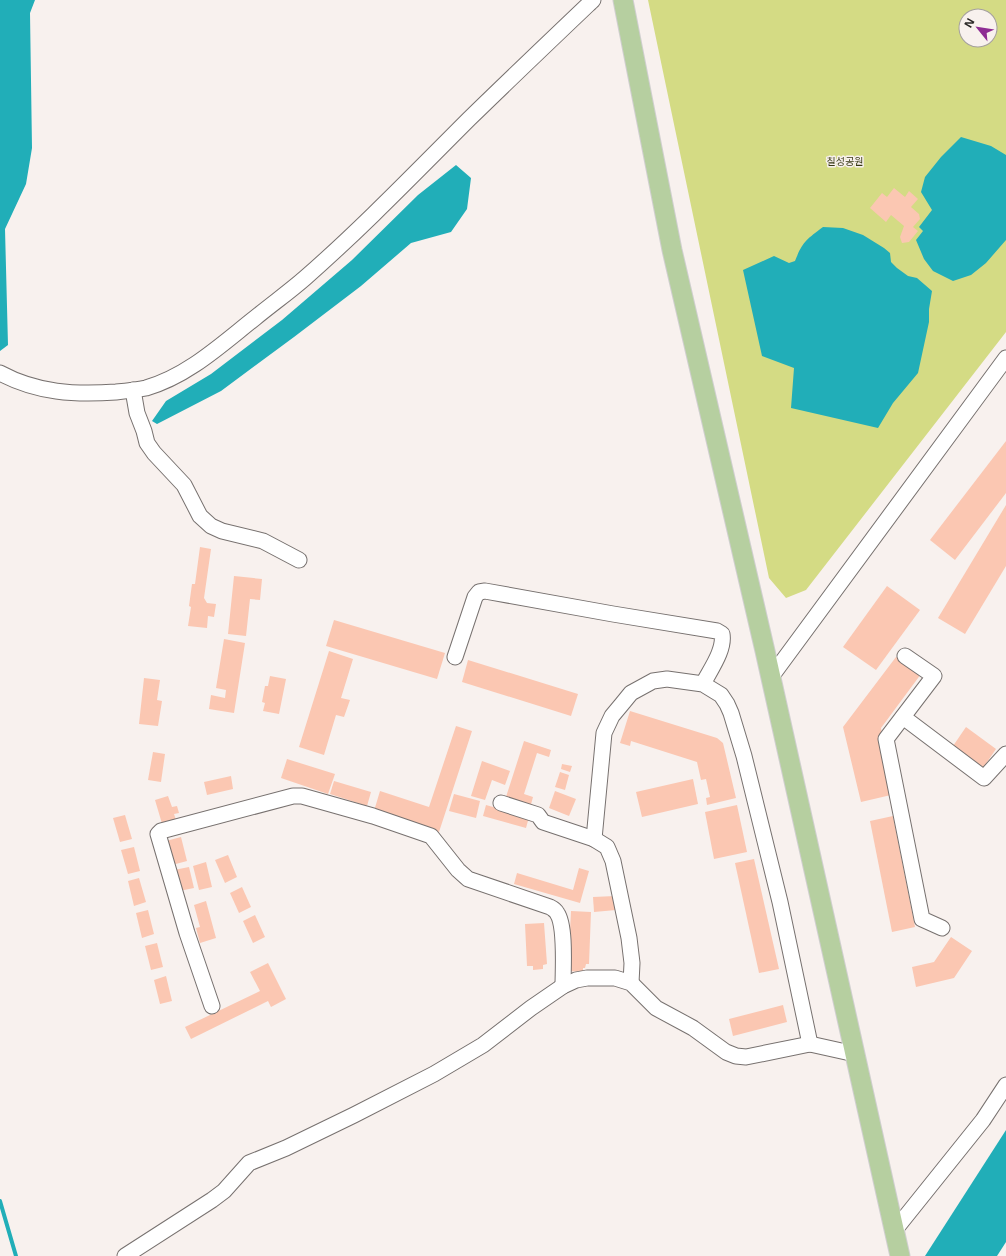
<svg xmlns="http://www.w3.org/2000/svg" width="1006" height="1256" font-family="'Open Sans','Noto Sans KR',sans-serif">
<rect width="100%" height="100%" fill="#f8f1ee"/>
<path fill="#d4db84" fill-rule="evenodd" d="M648,0h358v332l-200,258 -20,8 -17,-20zM966,16h24v24h-24z"/>
<g fill="#21aeb8">
<polygon points="0,0 35,0 30,13 32,148 26,184 5,229 8,345 0,351"/>
<polygon points="961,137 991,146 1006,155 1006,240 986,263 971,275 953,281 933,271 924,259 916,240 923,231 919,227 932,210 921,192 925,177 941,157"/>
<polygon points="456,165 471,178 467,209 451,232 411,243 361,286 294,337 221,391 157,424 152,421 166,401 211,374 282,320 352,260 418,195"/>
<path d="M823,227l20,1 20,7 21,13 6,5 1,9 6,6 11,8 9,2 15,13 -3,18v13l-11,51 -25,30 -15,25 -87,-20 3,-40 -32,-12 -19,-86 31,-14 15,7 6,-2c8,-20 11,-21 28,-34z"/>
<polygon points="1006,1130 1006,1242 997,1256 925,1256"/>
</g>
<g fill="none" stroke-linecap="round" stroke-linejoin="round">
<polyline stroke="#21aeb8" stroke-width="4" points="0,1201 16,1256"/>
</g>
<g fill="#fbc7b2">
<polygon points="894,188 905,197 909,191 918,199 911,207 919,214 920,219 913,227 918,231 909,242 902,243 900,237 904,226 891,215 886,222 870,208 882,193 887,197"/>
<polygon points="1006,441 1006,493 955,560 930,540"/>
<polygon points="1006,505 1006,566 965,634 938,618"/>
<polygon points="200,547 211,549 204,598 207,603 216,604 214,617 208,616 207,628 188,626 191,607 189,606 192,584 195,584"/>
<polygon points="234,576 262,579 260,600 250,599 246,636 228,634"/>
<polygon points="887,586 920,610 876,670 843,647"/>
<polygon points="334,620 445,653 437,679 326,646"/>
<polygon points="224,639 245,643 234,713 209,709 211,695 225,698 226,690 216,688"/>
<polygon points="329,651 353,659 341,698 350,700 344,717 336,715 324,755 299,747"/>
<polygon points="896,657 921,674 881,728 891,795 861,802 843,727"/>
<polygon points="468,660 578,694 571,716 462,682"/>
<polygon points="270,676 286,679 279,714 263,711 265,703 262,702 265,686 268,686"/>
<polygon points="144,678 160,680 157,700 162,701 158,726 139,724"/>
<polygon points="630,711 717,738 723,743 736,798 707,805 706,798 710,797 706,779 701,780 697,762 631,741 630,746 620,743"/>
<polygon points="456,726 472,731 439,832 374,811 380,791 429,807"/>
<polygon points="966,727 996,749 983,768 953,746"/>
<polygon points="524,741 551,750 549,757 537,753 524,794 533,797 530,808 505,800"/>
<polygon points="153,752 165,754 161,782 148,780"/>
<polygon points="287,759 335,774 328,794 281,778"/>
<polygon points="482,761 510,771 505,785 492,780 485,800 471,796"/>
<polygon points="562,764 572,766 570,772 561,769"/>
<polygon points="560,772 569,775 565,790 555,787"/>
<polygon points="231,776 233,789 207,795 204,782"/>
<polygon points="693,779 698,804 642,817 636,792"/>
<polygon points="334,781 371,792 367,806 330,794"/>
<polygon points="555,791 576,799 569,816 549,808"/>
<polygon points="454,794 480,801 476,818 449,811"/>
<polygon points="168,796 172,807 177,806 179,813 174,814 177,823 163,827 155,800"/>
<polygon points="486,805 529,817 526,828 483,816"/>
<polygon points="737,805 747,852 714,859 705,812"/>
<polygon points="125,815 132,839 120,842 113,818"/>
<polygon points="893,816 915,927 892,932 870,821"/>
<polygon points="181,837 187,861 172,865 166,841"/>
<polygon points="134,847 140,871 128,874 121,850"/>
<polygon points="228,855 237,877 225,883 215,860"/>
<polygon points="754,859 779,969 759,973 735,863"/>
<polygon points="206,862 212,887 199,890 193,866"/>
<polygon points="189,867 194,888 179,891 174,870"/>
<polygon points="579,868 589,871 580,903 514,884 517,873 573,890"/>
<polygon points="139,878 146,902 134,906 128,881"/>
<polygon points="242,887 251,907 239,913 230,893"/>
<polygon points="615,896 616,910 594,912 593,897"/>
<polygon points="206,901 216,938 200,943 196,928 200,927 194,905"/>
<polygon points="148,910 154,934 142,938 136,913"/>
<polygon points="571,911 591,912 589,964 586,964 585,968 583,968 583,972 568,971"/>
<polygon points="255,915 265,937 253,943 243,921"/>
<polygon points="544,923 547,964 543,965 543,969 533,970 533,966 527,966 525,924"/>
<polygon points="951,937 972,951 954,978 916,987 912,967 934,962"/>
<polygon points="157,943 163,967 151,970 145,946"/>
<polygon points="268,963 286,999 271,1007 268,1001 191,1039 185,1027 260,991 250,972"/>
<polygon points="166,976 172,1001 160,1004 154,980"/>
<polygon points="783,1005 787,1022 733,1036 729,1019"/>
</g>
<g fill="none" stroke-linecap="round" stroke-linejoin="round">
<g stroke="#77716f" stroke-width="17">
<g id="minor">
<path d="M0,373c37,20 75,22 116,19 10,-1 20,-2 30,-4 42,-12 76,-44 109,-70 17,-14 34,-26 50,-40 57,-50 110,-105 164,-159 41,-40 82,-79 124,-119"/>
<polyline points="133,390 137,413 144,431 147,443 154,453 184,485 200,516 211,526 222,531 263,541 299,560"/>
<polyline points="905,656 934,676 886,739 922,919 942,928"/>
<path d="M455,657l20,-60 4,-5 6,-1 128,23 104,17 5,3c3,16 -12,36 -19,50"/>
<polyline points="771,677 1006,358"/>
<polyline points="903,717 984,778 1006,754"/>
<polyline points="501,803 538,815 543,822 594,839 607,847 613,861 629,938 632,963 631,983"/>
<polyline points="594,839 604,733 612,716 622,704 631,693 653,681 667,679 703,684 721,695 727,704 731,713 744,756 780,902 810,1044"/>
<path d="M212,1006l-25,-73 -29,-99 3,-3 132,-35h9l71,20 58,20 27,34 10,9 82,28c2,1 6,4 7,6 9,13 6,56 6,73"/>
<polyline points="894,1231 983,1120 1006,1085"/>
<polyline points="125,1256 212,1200 224,1191 249,1163 286,1148 354,1115 434,1074 483,1045 531,1008 563,986 576,980 587,978 615,978 631,983 656,1008 693,1028 726,1052 736,1056 746,1057 810,1044 855,1054"/>
</g>
</g>
<g stroke="#d0cfcf" stroke-width="21">
<polyline id="major" points="623,0 672,250 765,651 900,1256"/>
</g>
<use href="#minor" stroke="#fff" stroke-width="15"/>
<use href="#major" stroke="#b6cfa0" stroke-width="19"/>
</g>
<g text-anchor="middle" stroke-width="3" stroke-linejoin="round" paint-order="stroke">
<g font-size="10" fill="#373914" stroke="#f8f1ee">
<text x="845" y="165">칠성공원</text>
</g>
</g>
<g transform="translate(978 28) rotate(300)"><circle r="19" fill="#f8f1ee" stroke="#a5a09e"/>
<path d="M0-3L7 15L0 10L-7 15Z" fill="#8e2c93"/>
<text y="-6" font-size="11" font-weight="bold" text-anchor="middle" fill="#292726">N</text>
</g>
</svg>
